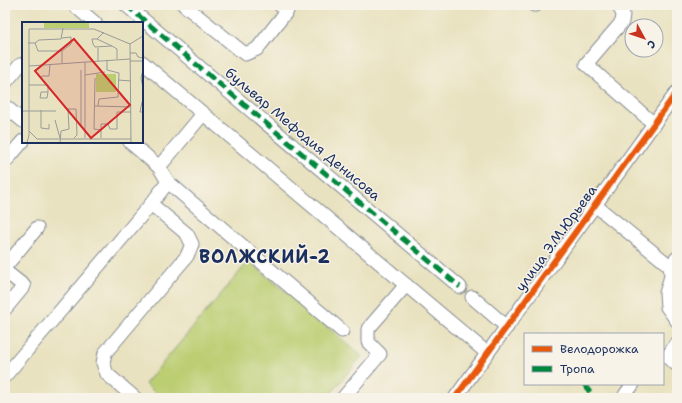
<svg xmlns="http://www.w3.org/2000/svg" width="682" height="403" font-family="'Shantell Sans',sans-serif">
<rect width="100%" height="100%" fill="#f7f3e8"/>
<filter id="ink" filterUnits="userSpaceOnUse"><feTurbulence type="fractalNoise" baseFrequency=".025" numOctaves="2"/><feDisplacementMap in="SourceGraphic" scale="8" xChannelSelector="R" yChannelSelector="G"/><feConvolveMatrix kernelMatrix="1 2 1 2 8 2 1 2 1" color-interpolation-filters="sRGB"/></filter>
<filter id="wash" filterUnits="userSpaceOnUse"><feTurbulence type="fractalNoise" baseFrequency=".012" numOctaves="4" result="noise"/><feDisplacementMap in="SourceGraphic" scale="16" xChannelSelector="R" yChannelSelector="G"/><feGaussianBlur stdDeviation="0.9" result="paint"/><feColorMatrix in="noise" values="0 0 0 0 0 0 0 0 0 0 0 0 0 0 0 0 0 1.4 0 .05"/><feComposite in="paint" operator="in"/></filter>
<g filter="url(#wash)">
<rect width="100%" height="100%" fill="#e9e2c0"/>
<polygon fill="#bbce72" stroke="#6b7e68" points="249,261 362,356 327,398 162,398 145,384"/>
</g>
<g filter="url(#ink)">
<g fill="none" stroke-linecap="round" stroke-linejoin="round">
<g stroke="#82888f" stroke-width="15">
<g id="minor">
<polyline points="74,5 95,23"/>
<polyline points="126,5 460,287"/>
<polyline points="184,5 245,54 257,49 287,11 280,5"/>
<polyline points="534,5 536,5"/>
<polyline points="618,5 623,14 622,22 586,64 654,124"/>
<polyline points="142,62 406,285"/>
<polyline points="5,83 20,65 23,64"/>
<polyline points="5,106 23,121"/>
<polyline points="130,142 159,167 168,182 342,331"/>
<polyline points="5,162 23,141"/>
<polyline points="159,167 203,114"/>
<polyline points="595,205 670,266 677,258"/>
<polyline points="670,266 671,276 666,293 667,307 677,321"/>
<polyline points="5,267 37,228"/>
<polyline points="5,271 24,286 5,309"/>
<polyline points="472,297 507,327"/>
<polyline points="677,343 667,357 677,365"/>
<polyline points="5,376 151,204 168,182"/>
<polyline points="625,395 633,384"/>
<polyline points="135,398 107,374 103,363 105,353 187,256 192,244 187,234 151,204"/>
<polyline points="343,398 380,354 368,342 368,329 406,285 487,353"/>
<polyline points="455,398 677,92"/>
</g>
</g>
<use href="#minor" stroke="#fff" stroke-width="13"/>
<g stroke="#00873e" stroke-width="5" stroke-dasharray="10 5" stroke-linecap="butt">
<polyline points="126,5 460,287"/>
<polyline points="584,384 594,398"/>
</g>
<g stroke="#f7f3e8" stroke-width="8">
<polyline id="cycleway" points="455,398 677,92"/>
</g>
<use href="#cycleway" stroke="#e8590c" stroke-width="6"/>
</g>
</g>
<g text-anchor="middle" stroke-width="3" stroke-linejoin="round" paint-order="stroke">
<g font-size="14" fill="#1b2f5e" stroke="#f7f3e8">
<text transform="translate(303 134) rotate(40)" y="5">бульвар Мефодия Денисова</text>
<text transform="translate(556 238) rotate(-54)" y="5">улица Э.М.Юрьева</text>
</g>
<g font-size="18" font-weight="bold" letter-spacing="1" fill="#1b2f5e" stroke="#f7f3e8">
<text x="265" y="263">ВОЛЖСКИЙ-2</text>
</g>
</g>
<g transform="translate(22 22)">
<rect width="121" height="121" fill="#e9e2c0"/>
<path d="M22,0h45v6h-45zM74,52h20v18h-20z" fill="#bbce72"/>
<path fill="none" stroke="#979a99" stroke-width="1" d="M82,10l-7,7h-5l1,5 2,3 17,-1 5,3v10M75,17l15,7M6,21h7l4,-3 22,-1 2,-11M13,21l3,8h24v12M108,22l1,99M108,22l13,-8M76,26v13M40,29l9,-7v-7l-9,1M108,31h6l2,4 5,1M108,39h13M63,40v13l20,-3M7,44l101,-7M121,48l-2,8 2,10M73,56l-1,51 7,1M19,57l1,-3h7l1,-12M96,58l13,1M7,63h19v7h-7l-1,6h7l1,-6M120,80l-2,10h3M73,84l36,1M76,84l1,-7 19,-2 1,-24 -12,-3v-10M19,88v18l8,1v-5M0,89h34M33,98l5,18M59,103v-55M7,109l8,8h94M63,116v-63M79,116v-14h7l2,5h7v-17h14M5,121l2,-8v-106h65l36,15M38,121l1,-12 8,-2 -1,-20h8l1,26 -3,3"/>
<path fill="#d62828" fill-opacity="0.15" stroke="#d62828" stroke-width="2" d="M52,17l56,66 -39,33 -56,-67z"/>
<rect width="121" height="121" fill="none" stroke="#1b2f5e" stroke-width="2"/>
</g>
<rect width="682" height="403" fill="none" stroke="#f7f3e8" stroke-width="20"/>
<rect x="524" y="333" width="140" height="52" fill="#f7f3e8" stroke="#9fa5b1"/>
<rect x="532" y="346" width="20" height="6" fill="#e8590c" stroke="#9fa5b1"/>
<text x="560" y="353" font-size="12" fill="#1b2f5e">Велодорожка</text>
<rect x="532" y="366" width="20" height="6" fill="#00873e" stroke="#9fa5b1"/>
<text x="560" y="373" font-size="12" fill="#1b2f5e">Тропа</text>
<g transform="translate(644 38) rotate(130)"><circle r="19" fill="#f7f3e8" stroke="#9fa5b1"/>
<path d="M0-3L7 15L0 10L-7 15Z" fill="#c8321e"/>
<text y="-6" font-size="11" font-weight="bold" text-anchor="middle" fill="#1b2f5e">С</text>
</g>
</svg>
